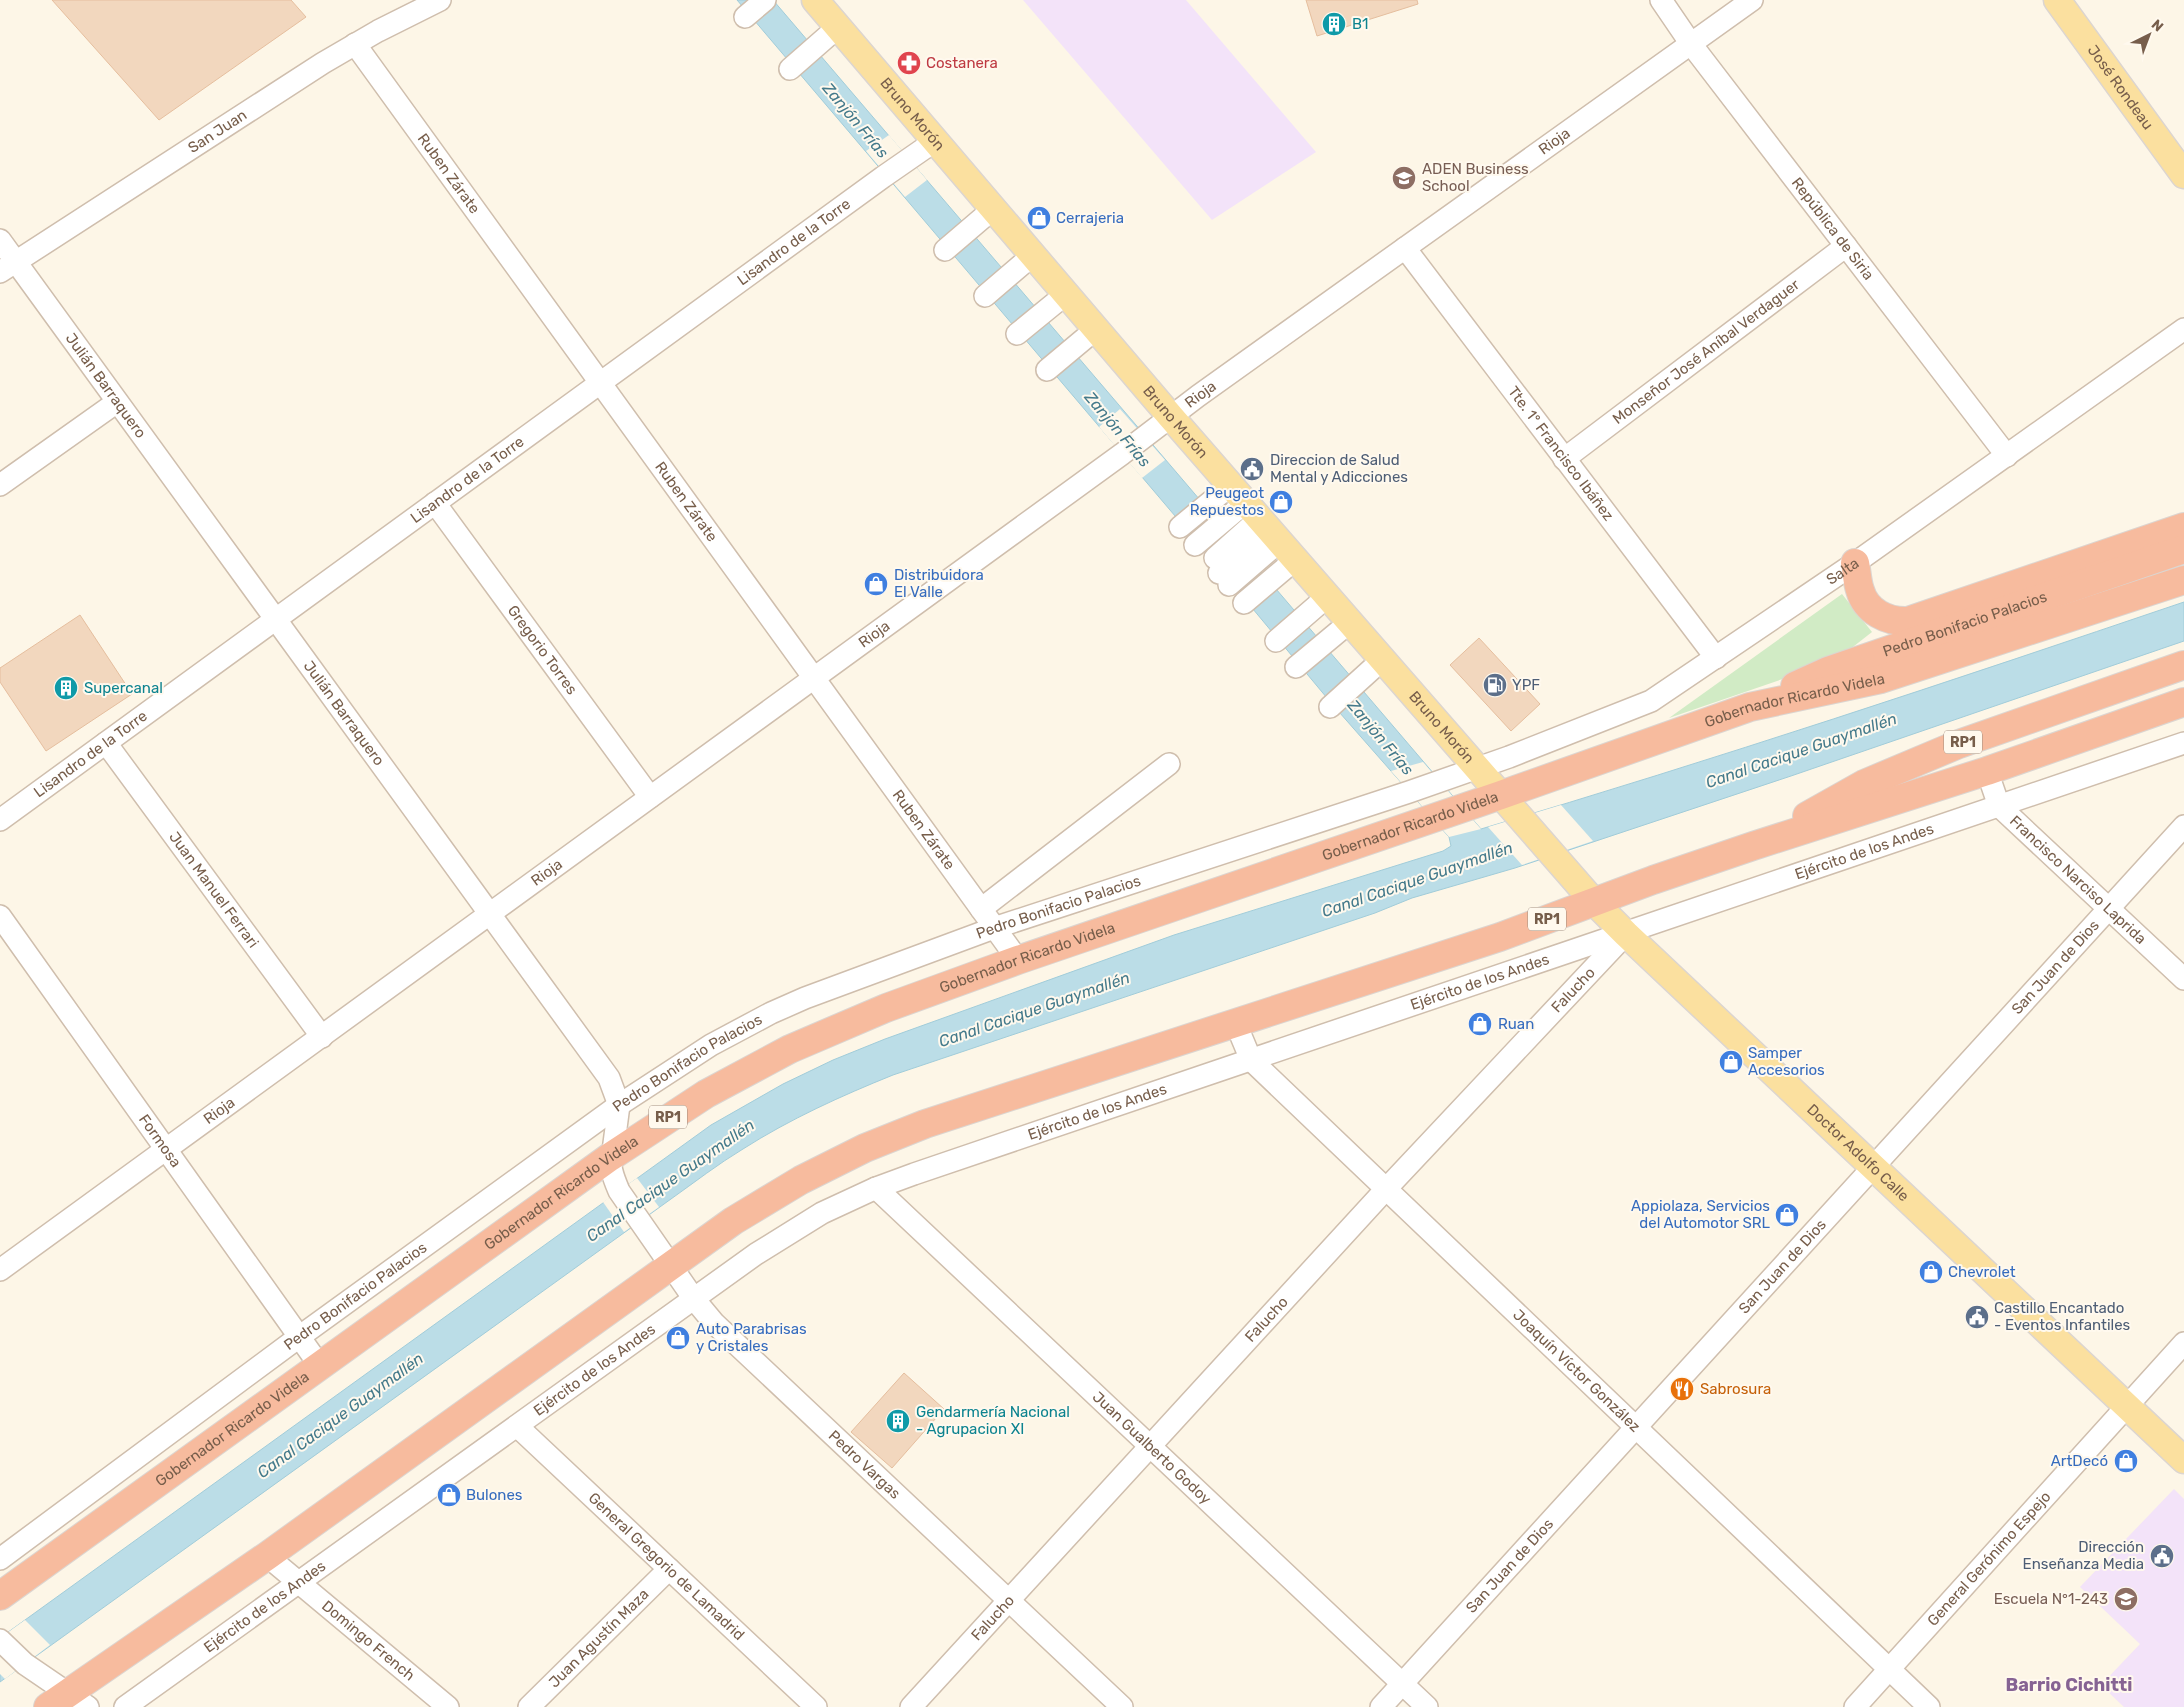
<svg xmlns="http://www.w3.org/2000/svg" width="2184" height="1707" font-family="Rubik,sans-serif">
<rect width="100%" height="100%" fill="#fdf6e7"/>
<g fill="#f3e3f9">
<polygon points="1023,0 1186,0 1316,152 1212,220"/>
<polygon points="2174,1489 2184,1499 2184,1707 2124,1707 2101,1685 2140,1644 2080,1587"/>
</g>
<polygon fill="#d1ebc5" points="1842,594 1872,632 1835,661 1669,718"/>
<path fill="#bbdde7" stroke="#a1ccd9" d="M737,0h36l708,829c236,-70 470,-148 703,-227v39l-393,135 -276,92 -103,30 -37,15 -482,162c-52,21 -103,44 -150,74 -25,15 -48,33 -72,50l-671,483v-44l711,-513 72,-41 50,-24 52,-21 289,-104 269,-84 8,-5 -2,-9 -117,-133 -134,-161z"/>
<g fill="#fdf6e7">
<polygon points="889,135 927,180 905,197 866,151"/>
<polygon points="1120,409 1165,460 1142,478 1099,427"/>
<polygon points="1423,762 1481,829 1449,837 1391,771"/>
<polygon points="1561,805 1593,841 1522,865 1488,827"/>
<polygon points="637,1178 659,1207 624,1232 603,1202"/>
<polygon points="25,1620 50,1645 5,1679 0,1674 0,1638"/>
</g>
<g fill="#f2d7be" stroke="#e5be9e">
<polygon points="52,0 291,0 306,17 159,120"/>
<polygon points="1306,0 1417,0 1418,4 1317,36"/>
<polygon points="80,615 132,694 46,751 0,682 0,668"/>
<polygon points="1479,638 1540,704 1511,731 1450,665"/>
<polygon points="904,1373 944,1409 892,1468 851,1432"/>
</g>
<g fill="none" stroke-linecap="round" stroke-linejoin="round">
<g stroke="#cfbead" stroke-width="24">
<g id="minor">
<path id="s1" d="M1661,0l30,44 316,412"/>
<polyline points="745,17 765,0"/>
<path id="s2" d="M355,44l663,916"/>
<polyline points="790,69 838,27"/>
<path id="s3" d="M0,240l609,838 10,27 -6,46c-6,12 1,28 6,40l75,108 20,24 408,384"/>
<path id="s4" d="M1405,248l311,410"/>
<polyline points="945,250 993,209"/>
<path id="s5" d="M0,272l323,-209 55,-32 62,-31"/>
<polyline points="985,296 1033,255"/>
<polyline points="1017,334 1066,294"/>
<polyline points="1047,370 1096,329"/>
<path id="s6" d="M1564,459l282,-213"/>
<polyline points="0,485 117,402"/>
<path id="s7" d="M435,503l215,294"/>
<polyline points="1180,527 1231,485"/>
<polyline points="1195,545 1246,502"/>
<polyline points="1215,558 1260,518"/>
<polyline points="1219,573 1270,530"/>
<polyline points="1229,585 1280,541"/>
<polyline points="1244,603 1296,559"/>
<polyline points="1276,641 1328,596"/>
<polyline points="1296,667 1350,622"/>
<polyline points="1330,707 1383,659"/>
<path id="s8" d="M106,743l216,294"/>
<path id="s9" d="M1987,771l12,35 185,173"/>
<path id="s10" d="M0,820l883,-643 52,-36"/>
<polyline points="981,909 1169,764"/>
<path id="s11" d="M0,916l320,450"/>
<path id="s12" d="M1236,1024l15,36 678,647"/>
<path id="s13" d="M876,1188l551,519"/>
<path id="s14" d="M0,1270l1122,-816 76,-58 554,-396"/>
<path id="s15" d="M517,1426l299,281"/>
<path id="s16" d="M267,1556l181,151"/>
<path id="s17" d="M0,1559l299,-222 320,-232 92,-60 60,-32 34,-15 189,-70 415,-136 100,-35 142,-56 204,-138 329,-234"/>
<polyline points="0,1640 25,1664 88,1707"/>
<path id="s18" d="M125,1707l631,-453 66,-41 54,-25 38,-14 1270,-431"/>
<path id="s19" d="M529,1707l140,-138"/>
<path id="s20" d="M911,1707l475,-518 238,-253"/>
<path id="s21" d="M1381,1707l803,-881"/>
<path id="s22" d="M1855,1707l329,-364"/>
</g>
</g>
<g stroke="#dcd5d0" stroke-width="29">
<g id="major">
<path id="s23" d="M815,0l356,417 423,485 32,32 558,526"/>
<path id="s24" d="M2057,0l127,175"/>
</g>
</g>
<g stroke="#dcd5d0" stroke-width="30">
<g id="highway">
<path d="M1855,563c2,9 2,19 5,27 6,22 28,32 48,31l276,-94"/>
<path id="s25" d="M1795,686l33,-15 356,-122"/>
<polyline points="1807,816 1864,784 1959,744 2184,665"/>
<path id="s26" d="M0,1596l610,-439 96,-63 84,-45 96,-41 132,-48 483,-165 249,-88 131,-28 303,-99"/>
<polyline points="48,1707 267,1556 733,1221 801,1180 865,1148 925,1124 1500,937 1653,880 1753,846 1987,771 2184,702"/>
</g>
</g>
<use href="#minor" stroke="#fff" stroke-width="21"/>
<use href="#major" stroke="#fbe09f" stroke-width="26"/>
<use href="#highway" stroke="#f7bb9e" stroke-width="28"/>
</g>
<defs>
<g id="building-disc" transform="scale(1.25)"><circle r="9.5" fill="#0f9aa8" stroke="#fff9ee"/><path d="M-4-6H4V6H1V3H-1V6H-4ZM-2.5-4.3h1.7v1.8h-1.7ZM.8-4.3h1.7v1.8H.8ZM-2.5-1h1.7V.8h-1.7ZM.8-1h1.7V.8H.8Z" fill="#fff"/></g>
<g id="pharmacy-disc" transform="scale(1.25)"><circle r="9.5" fill="#e0444e" stroke="#fff9ee"/><path d="M-2-6h4v4h4v4h-4v4h-4v-4h-4v-4h4Z" fill="#fff"/></g>
<g id="university-disc" transform="scale(1.25)"><circle r="9.5" fill="#8d6e63" stroke="#fff9ee"/><path d="M0-5L7-2L0 1L-7-2ZM-4 1L0 2.5L4 1V4Q0 6-4 4Z" fill="#fff"/></g>
<g id="shop-disc" transform="scale(1.25)"><circle r="9.5" fill="#3f7fe0" stroke="#fff9ee"/><path d="M-5-2.5h2.3a2.7 3.5 0 0 1 5.4 0H5L5.5 6h-11ZM-1.5-2.5h3a1.5 2.3 0 0 0-3 0Z" fill="#fff"/></g>
<g id="civic-disc" transform="scale(1.25)"><circle r="9.5" fill="#5c6f8a" stroke="#fff9ee"/><path d="M-.6-6.5H3V-4.5H.6V-3L4-1V1h2V6H-6V1h2V-1L-.6-3ZM-1.2 2.5V6h2.4V2.5Z" fill="#fff"/></g>
<g id="fuel-disc" transform="scale(1.25)"><circle r="9.5" fill="#5c6f8a" stroke="#fff9ee"/><path d="M-5.5-6h7V0h2V4h1.3V-2.5L3-4.5l.8-.8L6-3V5H2.5V1h-1V6h-7ZM-4.2-4.7v3.2H.2V-4.7Z" fill="#fff"/></g>
<g id="restaurant-disc" transform="scale(1.25)"><circle r="9.5" fill="#e8710a" stroke="#fff9ee"/><path d="M-5-6h1v4h1v-4h1v4h1v-4h1v5L-1.5 .5V6h-2V.5L-5-1ZM5-6V6H3V1.5H1.5Q1.5-4 5-6Z" fill="#fff"/></g>
<g id="school-disc" transform="scale(1.25)"><circle r="9.5" fill="#8d6e63" stroke="#fff9ee"/><path d="M0-5L7-2L0 1L-7-2ZM-4 1L0 2.5L4 1V4Q0 6-4 4Z" fill="#fff"/></g>
</defs>
<g fill-rule="evenodd">
<use href="#building-disc" x="1334" y="24"/>
<use href="#pharmacy-disc" x="909" y="63"/>
<use href="#university-disc" x="1404" y="178"/>
<use href="#shop-disc" x="1039" y="218"/>
<use href="#civic-disc" x="1252" y="469"/>
<use href="#shop-disc" x="1281" y="502"/>
<use href="#shop-disc" x="876" y="584"/>
<use href="#fuel-disc" x="1495" y="685"/>
<use href="#building-disc" x="66" y="688"/>
<use href="#shop-disc" x="1480" y="1024"/>
<use href="#shop-disc" x="1731" y="1062"/>
<use href="#shop-disc" x="1787" y="1215"/>
<use href="#shop-disc" x="1931" y="1272"/>
<use href="#civic-disc" x="1977" y="1317"/>
<use href="#shop-disc" x="678" y="1338"/>
<use href="#restaurant-disc" x="1682" y="1389"/>
<use href="#building-disc" x="898" y="1421"/>
<use href="#shop-disc" x="2126" y="1461"/>
<use href="#shop-disc" x="449" y="1495"/>
<use href="#civic-disc" x="2162" y="1556"/>
<use href="#school-disc" x="2126" y="1599"/>
</g>
<g text-anchor="middle" stroke-width="4" stroke-linejoin="round" paint-order="stroke">
<g fill="#fff9ee" stroke="#a08c7c" stroke-width="1">
<rect x="1944" y="730.5" width="38" height="23" rx="4"/>
<rect x="1528" y="907.5" width="38" height="23" rx="4"/>
<rect x="649" y="1105.5" width="38" height="23" rx="4"/>
</g>
<g font-size="14" font-weight="bold" fill="#775e4b">
<text x="1963" y="747">RP1</text>
<text x="1547" y="924">RP1</text>
<text x="668" y="1122">RP1</text>
</g>
<g font-size="15" fill="#0d838f" stroke="#fff9ee" text-anchor="start">
<text x="1352" y="29">B1</text>
<text x="84" y="693">Supercanal</text>
<text x="916" y="1417">Gendarmería Nacional<tspan x="916" dy="17">- Agrupacion XI</tspan></text>
</g>
<g font-size="15" fill="#be3a42" stroke="#fff9ee" text-anchor="start">
<text x="926" y="68">Costanera</text>
</g>
<g font-size="15" fill="#775e4b" stroke="#fff9ee">
<text dy="5" stroke="none"><textPath href="#s24" startOffset="108">José Rondeau</textPath></text>
<text dy="5" stroke="none"><textPath href="#s23" startOffset="150">Bruno Morón</textPath></text>
<text dy="5" stroke="none"><textPath href="#s5" startOffset="259">San Juan</textPath></text>
<text dy="5" stroke="none"><textPath href="#s14" startOffset="1921">Rioja</textPath></text>
<text dy="5" stroke="none"><textPath href="#s2" startOffset="160">Ruben Zárate</textPath></text>
<text dy="5" stroke="none"><textPath href="#s1" startOffset="286">República de Siria</textPath></text>
<text dy="5" stroke="none"><textPath href="#s10" startOffset="982">Lisandro de la Torre</textPath></text>
<text dy="5" stroke="none"><textPath href="#s6" startOffset="178">Monseñor José Aníbal Verdaguer</textPath></text>
<text dy="5" stroke="none"><textPath href="#s3" startOffset="180">Julián Barraquero</textPath></text>
<text dy="5" stroke="none"><textPath href="#s14" startOffset="1486">Rioja</textPath></text>
<text dy="5" stroke="none"><textPath href="#s23" startOffset="555">Bruno Morón</textPath></text>
<text dy="5" stroke="none"><textPath href="#s4" startOffset="258">Tte. 1° Francisco Ibáñez</textPath></text>
<text dy="5" stroke="none"><textPath href="#s10" startOffset="578">Lisandro de la Torre</textPath></text>
<text dy="5" stroke="none"><textPath href="#s2" startOffset="565">Ruben Zárate</textPath></text>
<text dy="5" stroke="none"><textPath href="#s17" startOffset="2111">Salta</textPath></text>
<text dy="5" stroke="none"><textPath href="#s25" startOffset="181">Pedro Bonifacio Palacios</textPath></text>
<text dy="5" stroke="none"><textPath href="#s14" startOffset="1081">Rioja</textPath></text>
<text dy="5" stroke="none"><textPath href="#s7" startOffset="182">Gregorio Torres</textPath></text>
<text dy="5" stroke="none"><textPath href="#s26" startOffset="2026">Gobernador Ricardo Videla</textPath></text>
<text dy="5" stroke="none"><textPath href="#s3" startOffset="585">Julián Barraquero</textPath></text>
<text dy="5" stroke="none"><textPath href="#s23" startOffset="960">Bruno Morón</textPath></text>
<text dy="5" stroke="none"><textPath href="#s10" startOffset="112">Lisandro de la Torre</textPath></text>
<text dy="5" stroke="none"><textPath href="#s26" startOffset="1621">Gobernador Ricardo Videla</textPath></text>
<text dy="5" stroke="none"><textPath href="#s2" startOffset="970">Ruben Zárate</textPath></text>
<text dy="5" stroke="none"><textPath href="#s18" startOffset="1958">Ejército de los Andes</textPath></text>
<text dy="5" stroke="none"><textPath href="#s14" startOffset="676">Rioja</textPath></text>
<text dy="5" stroke="none"><textPath href="#s9" startOffset="145">Francisco Narciso Laprida</textPath></text>
<text dy="5" stroke="none"><textPath href="#s8" startOffset="182">Juan Manuel Ferrari</textPath></text>
<text dy="5" stroke="none"><textPath href="#s17" startOffset="1252">Pedro Bonifacio Palacios</textPath></text>
<text dy="5" stroke="none"><textPath href="#s26" startOffset="1216">Gobernador Ricardo Videla</textPath></text>
<text dy="5" stroke="none"><textPath href="#s21" startOffset="1001">San Juan de Dios</textPath></text>
<text dy="5" stroke="none"><textPath href="#s18" startOffset="1552">Ejército de los Andes</textPath></text>
<text dy="5" stroke="none"><textPath href="#s20" startOffset="976">Falucho</textPath></text>
<text dy="5" stroke="none"><textPath href="#s17" startOffset="848">Pedro Bonifacio Palacios</textPath></text>
<text dy="5" stroke="none"><textPath href="#s14" startOffset="271">Rioja</textPath></text>
<text dy="5" stroke="none"><textPath href="#s18" startOffset="1148">Ejército de los Andes</textPath></text>
<text dy="5" stroke="none"><textPath href="#s11" startOffset="276">Formosa</textPath></text>
<text dy="5" stroke="none"><textPath href="#s23" startOffset="1556">Doctor Adolfo Calle</textPath></text>
<text dy="5" stroke="none"><textPath href="#s26" startOffset="691">Gobernador Ricardo Videla</textPath></text>
<text dy="5" stroke="none"><textPath href="#s21" startOffset="596">San Juan de Dios</textPath></text>
<text dy="5" stroke="none"><textPath href="#s17" startOffset="442">Pedro Bonifacio Palacios</textPath></text>
<text dy="5" stroke="none"><textPath href="#s20" startOffset="526">Falucho</textPath></text>
<text dy="5" stroke="none"><textPath href="#s12" startOffset="489">Joaquín Víctor González</textPath></text>
<text dy="5" stroke="none"><textPath href="#s18" startOffset="578">Ejército de los Andes</textPath></text>
<text dy="5" stroke="none"><textPath href="#s26" startOffset="286">Gobernador Ricardo Videla</textPath></text>
<text dy="5" stroke="none"><textPath href="#s13" startOffset="379">Juan Gualberto Godoy</textPath></text>
<text dy="5" stroke="none"><textPath href="#s3" startOffset="1522">Pedro Vargas</textPath></text>
<text dy="5" stroke="none"><textPath href="#s22" startOffset="200">General Gerónimo Espejo</textPath></text>
<text dy="5" stroke="none"><textPath href="#s21" startOffset="191">San Juan de Dios</textPath></text>
<text dy="5" stroke="none"><textPath href="#s15" startOffset="205">General Gregorio de Lamadrid</textPath></text>
<text dy="5" stroke="none"><textPath href="#s18" startOffset="172">Ejército de los Andes</textPath></text>
<text dy="5" stroke="none"><textPath href="#s20" startOffset="121">Falucho</textPath></text>
<text dy="5" stroke="none"><textPath href="#s19" startOffset="98">Juan Agustín Maza</textPath></text>
<text dy="5" stroke="none"><textPath href="#s16" startOffset="132">Domingo French</textPath></text>
</g>
<g font-size="15" fill="#785e54" stroke="#fff9ee" text-anchor="start">
<text x="1422" y="174">ADEN Business<tspan x="1422" dy="17">School</tspan></text>
<text x="2108" y="1604" text-anchor="end">Escuela N°1-243</text>
</g>
<g font-size="15" fill="#366cbe" stroke="#fff9ee" text-anchor="start">
<text x="1056" y="223">Cerrajeria</text>
<text x="1264" y="498" text-anchor="end">Peugeot<tspan x="1264" dy="17">Repuestos</tspan></text>
<text x="894" y="580">Distribuidora<tspan x="894" dy="17">El Valle</tspan></text>
<text x="1498" y="1029">Ruan</text>
<text x="1748" y="1058">Samper<tspan x="1748" dy="17">Accesorios</tspan></text>
<text x="1770" y="1211" text-anchor="end">Appiolaza, Servicios<tspan x="1770" dy="17">del Automotor SRL</tspan></text>
<text x="1948" y="1277">Chevrolet</text>
<text x="696" y="1334">Auto Parabrisas<tspan x="696" dy="17">y Cristales</tspan></text>
<text x="2108" y="1466" text-anchor="end">ArtDecó</text>
<text x="466" y="1500">Bulones</text>
</g>
<g font-size="15" fill="#4e5e75" stroke="#fff9ee" text-anchor="start">
<text x="1270" y="465">Direccion de Salud<tspan x="1270" dy="17">Mental y Adicciones</tspan></text>
<text x="1512" y="690">YPF</text>
<text x="1994" y="1313">Castillo Encantado<tspan x="1994" dy="17">- Eventos Infantiles</tspan></text>
<text x="2144" y="1552" text-anchor="end">Dirección<tspan x="2144" dy="17">Enseñanza Media</tspan></text>
</g>
<g font-size="15" fill="#c56008" stroke="#fff9ee" text-anchor="start">
<text x="1700" y="1394">Sabrosura</text>
</g>
<g font-size="16" font-style="italic" fill="#447a8b" stroke="#fff9ee">
<text transform="translate(856 120) rotate(50)" y="6">Zanjón Frías</text>
<text transform="translate(1118 429) rotate(50)" y="6">Zanjón Frías</text>
<text transform="translate(1381 737) rotate(50)" y="6">Zanjón Frías</text>
<text transform="translate(1801 750) rotate(-19)" y="6">Canal Cacique Guaymallén</text>
<text transform="translate(1417 879) rotate(-19)" y="6">Canal Cacique Guaymallén</text>
<text transform="translate(1034 1009) rotate(-19)" y="6">Canal Cacique Guaymallén</text>
<text transform="translate(670 1180) rotate(-35)" y="6">Canal Cacique Guaymallén</text>
<text transform="translate(340 1415) rotate(-36)" y="6">Canal Cacique Guaymallén</text>
</g>
<g font-size="18" font-weight="bold" fill="#866393" stroke="#fff9ee">
<text x="2069" y="1691">Barrio Cichitti</text>
</g>
</g>
<g transform="translate(2149 35) rotate(42)" stroke="#fff9ee" stroke-width="4" paint-order="stroke">
<path d="M0-4L9 19L0 12L-9 19Z" fill="#775e4b"/>
<text y="-8" font-size="14" font-weight="bold" text-anchor="middle" fill="#775e4b">N</text>
</g>
</svg>
